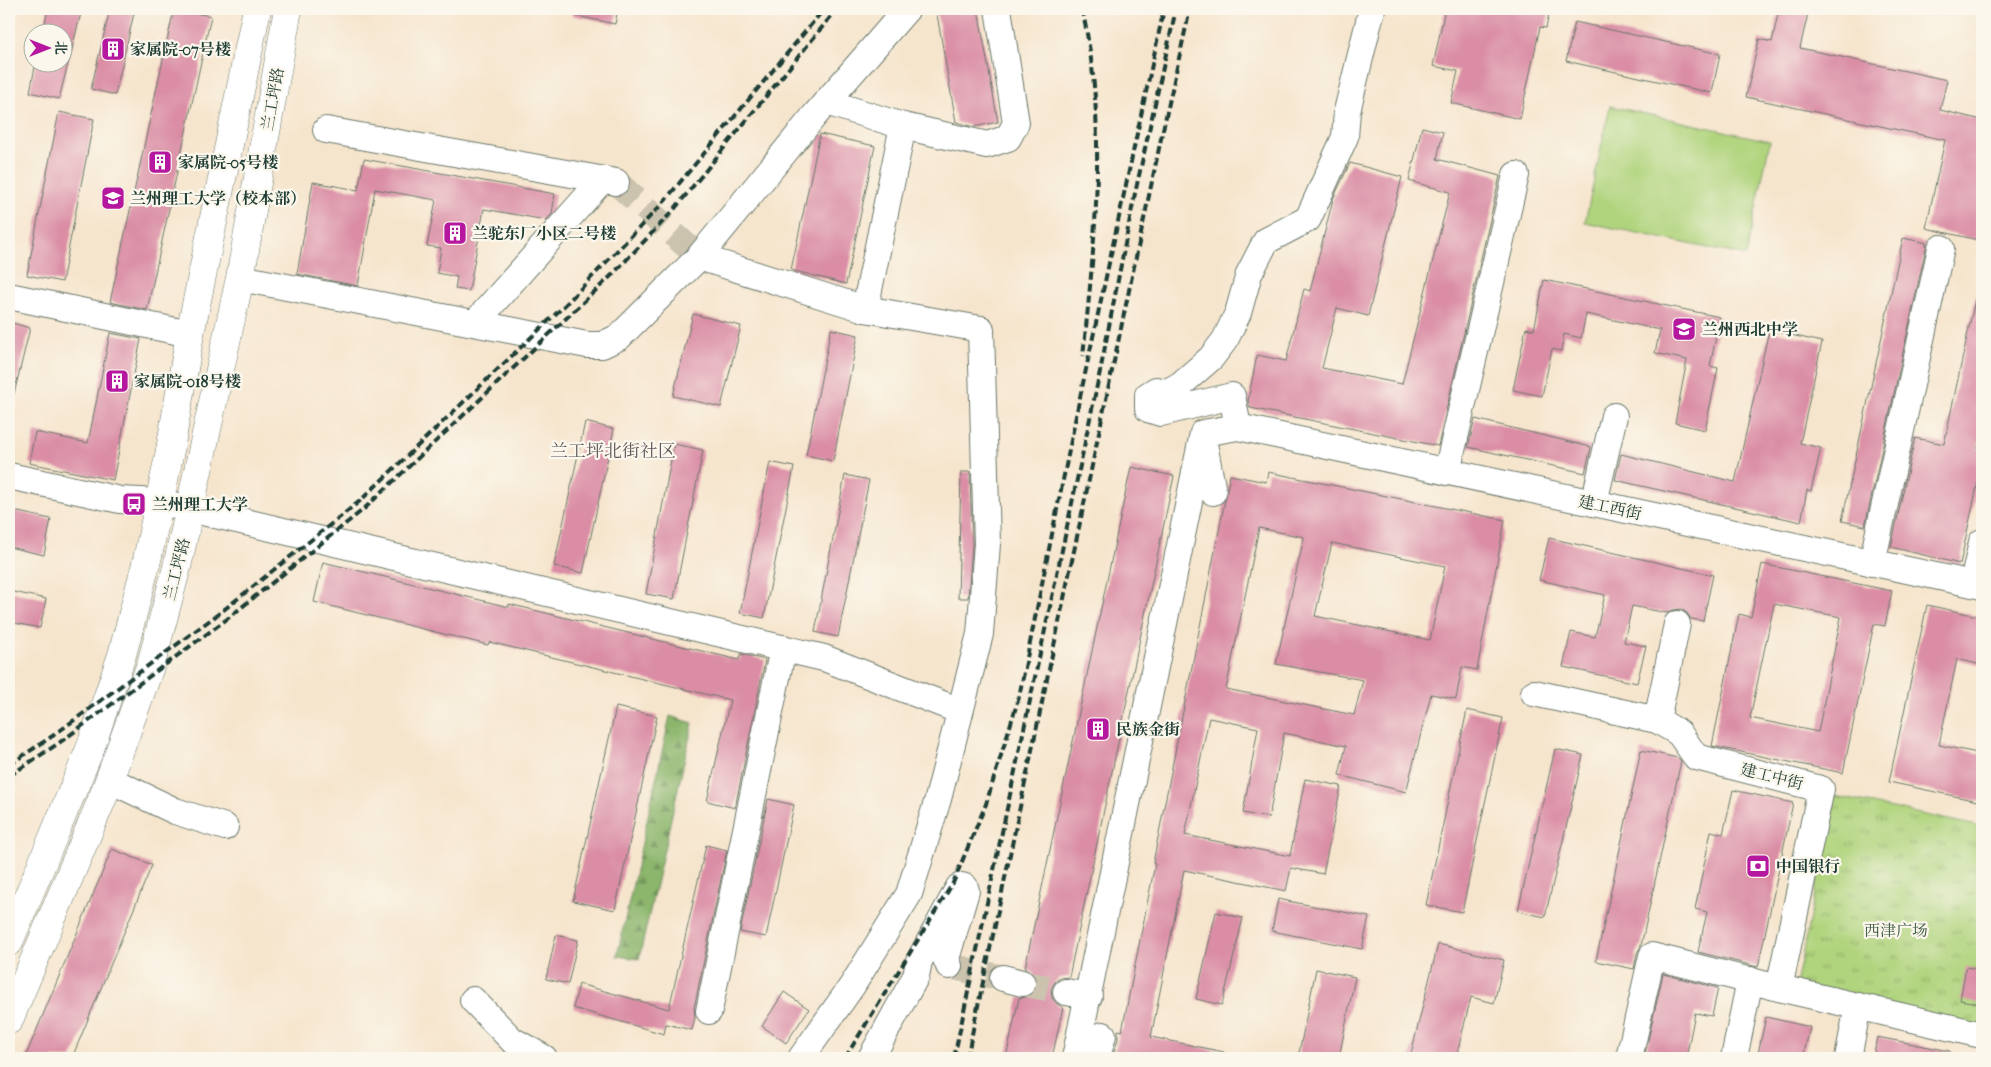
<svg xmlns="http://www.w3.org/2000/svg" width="1991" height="1067" font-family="'IM FELL French Canon','Noto Serif SC',serif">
<defs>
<pattern id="grass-tufts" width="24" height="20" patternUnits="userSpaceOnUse" patternTransform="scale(1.25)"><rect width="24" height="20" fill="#b0d47d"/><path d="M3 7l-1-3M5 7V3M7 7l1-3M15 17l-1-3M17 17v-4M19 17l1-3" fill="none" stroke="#8fad67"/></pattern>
<pattern id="forest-firs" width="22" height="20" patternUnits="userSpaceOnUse" patternTransform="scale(1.25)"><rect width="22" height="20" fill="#8cb66c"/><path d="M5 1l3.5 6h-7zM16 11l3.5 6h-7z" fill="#72955a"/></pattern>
</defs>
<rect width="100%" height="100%" fill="#fbf7ec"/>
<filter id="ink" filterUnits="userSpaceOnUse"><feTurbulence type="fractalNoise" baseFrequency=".02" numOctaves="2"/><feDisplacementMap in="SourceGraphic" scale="10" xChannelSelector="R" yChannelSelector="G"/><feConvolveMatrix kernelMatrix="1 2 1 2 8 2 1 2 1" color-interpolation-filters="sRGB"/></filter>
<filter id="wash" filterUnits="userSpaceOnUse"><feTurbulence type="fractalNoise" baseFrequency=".0096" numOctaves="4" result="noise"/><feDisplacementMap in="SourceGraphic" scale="20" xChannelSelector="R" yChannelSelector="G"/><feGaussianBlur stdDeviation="1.12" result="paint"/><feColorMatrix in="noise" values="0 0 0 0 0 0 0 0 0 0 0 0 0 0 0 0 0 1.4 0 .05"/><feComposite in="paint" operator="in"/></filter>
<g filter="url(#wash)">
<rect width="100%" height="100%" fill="#f6e5cd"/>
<polygon fill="url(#grass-tufts)" stroke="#688858" points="1835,796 1982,827 1982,1039 1793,999"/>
<polygon fill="url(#forest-firs)" stroke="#567a50" points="670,716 693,723 639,959 617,956"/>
<polygon fill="#b0d47d" stroke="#688858" points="1610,106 1770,141 1746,256 1585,222"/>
<g id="blocks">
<g fill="#da8da5" fill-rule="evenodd">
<polygon points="48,9 82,9 59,99 30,92 36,62 62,62 62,32 43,32"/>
<polygon points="110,9 135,9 115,95 91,89"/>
<polygon points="174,9 211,16 147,310 110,302"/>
<polygon points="573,9 618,9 615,24 572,15"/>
<polygon points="936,9 978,9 998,122 974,127 956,122"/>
<polygon points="1445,9 1550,9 1546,28 1540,27 1520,119 1451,103 1458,71 1433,66"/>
<polygon points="1779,9 1809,9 1800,48 1947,80 1940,110 1982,120 1982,241 1926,228 1945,140 1746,97 1759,39 1772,42"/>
<polygon points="1575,22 1720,54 1712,93 1566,61"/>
<polygon points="59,112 94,119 62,282 27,275"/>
<polygon points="1422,127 1443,132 1437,159 1500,176 1438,446 1250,408 1248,401 1257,355 1286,361 1304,289 1310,291 1333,199 1350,163 1402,177 1368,316 1337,308 1322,368 1402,384 1450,192 1409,181"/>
<polygon points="820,134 875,146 846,284 791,270"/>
<polygon points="364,159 555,194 552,214 546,220 484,209 469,291 455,289 457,277 437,273 441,248 427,246 436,200 375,189 358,286 297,274 313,182 358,190"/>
<polygon points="1903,238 1927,243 1865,526 1842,521"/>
<polygon points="1544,280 1720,317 1710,366 1718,368 1705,430 1675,423 1687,360 1655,353 1660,330 1586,314 1581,338 1564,334 1561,351 1552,349 1542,396 1513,390 1526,328 1534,330"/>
<polygon points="1976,295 1982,295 1982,429 1978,449 1982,450 1982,464 1960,564 1891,547 1915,438 1944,444"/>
<polygon points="693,314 741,326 721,407 673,396"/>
<polygon points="9,322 30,328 14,394 9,394"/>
<polygon points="831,329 858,335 833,461 806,455"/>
<polygon points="1769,330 1822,342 1800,443 1821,448 1811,491 1807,490 1801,522 1615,480 1621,454 1735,482"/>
<polygon points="110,333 141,339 113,480 29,463 35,432 88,443"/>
<polygon points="1475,419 1591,447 1585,473 1468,447"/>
<polygon points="585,422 614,429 583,573 554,566"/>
<polygon points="674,444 703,450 674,599 646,594"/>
<polygon points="770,462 794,467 764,618 740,613"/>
<polygon points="1131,467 1174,476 1069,977 1060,978 1055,982 1051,989 1052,998 1057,1004 1063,1007 1052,1058 1006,1058 1019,998 1026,997 1032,994 1037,986 1036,979 1033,973 1025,968"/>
<polygon points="961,472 970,472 972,544 968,598 958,598"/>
<path d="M1268,472l237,48 -28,150 -15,-3 -6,32 -25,-5 -25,98 -67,-17 7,-29 -62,-13 -15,85 -26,-5 15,-85 -49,-10 -24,117 105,21 15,-77 36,7 -18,88 -32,-6 -5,23 -102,-21 -33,167 73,15v6h-112l6,-19v-9l4,1 33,-167 -2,-1 77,-388 36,7zM1259,528l45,9 -28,127 87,16 -9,35 -128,-26zM1332,543l113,23 -15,74 -115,-24z"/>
<polygon points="845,475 869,480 838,637 815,632"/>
<polygon points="9,510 51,519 44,555 9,547"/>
<polygon points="1549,538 1713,575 1703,621 1691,619 1687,613 1681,609 1673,610 1667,613 1632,606 1624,642 1646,646 1637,683 1563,667 1571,632 1595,637 1605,595 1539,580"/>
<polygon points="323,562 509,607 509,604 739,660 741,654 765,660 735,808 707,801 730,700 489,642 488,645 314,602"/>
<path d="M1762,564l130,27 -7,35 -11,-2 -31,149 -131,-27 27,-132 12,3zM1774,604l67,13 -23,115 -68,-14z"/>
<polygon points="9,591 46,599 40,628 9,622"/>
<polygon points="1927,605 1982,617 1982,665 1957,659 1939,745 1982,754 1982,802 1889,782"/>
<polygon points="616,707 657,716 615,910 573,901"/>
<polygon points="1467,710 1503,718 1462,912 1426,905"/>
<polygon points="1555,749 1583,755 1545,917 1518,911"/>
<polygon points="1641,750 1678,758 1681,761 1641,946 1637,953 1634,969 1596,961"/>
<polygon points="1733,790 1793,803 1758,967 1698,952 1707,912 1695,909 1711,831 1723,834"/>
<polygon points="768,799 794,805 766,937 740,932"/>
<polygon points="706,845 727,850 694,1008 695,1017 692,1030 666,1024 664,1034 573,1008 579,984 669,1009"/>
<polygon points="112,849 152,865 72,1058 25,1058"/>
<polygon points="1278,899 1369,917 1362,949 1272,931"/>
<polygon points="1216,912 1243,918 1222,1005 1196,999"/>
<polygon points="556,935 578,940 568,984 546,979"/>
<polygon points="1438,944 1504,960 1494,1003 1471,997 1456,1058 1410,1058"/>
<polygon points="1966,967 1982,970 1982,1004 1960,1000"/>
<polygon points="1316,969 1355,977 1339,1058 1325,1058 1299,1053"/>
<polygon points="1663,974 1718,988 1712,1016 1695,1013 1686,1058 1644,1058"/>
<polygon points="784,992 809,1009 786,1043 762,1026"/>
<polygon points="1766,1017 1810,1027 1803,1058 1757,1058"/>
<polygon points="1877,1037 1950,1051 1949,1058 1873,1058"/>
</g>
</g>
</g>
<g filter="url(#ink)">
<use href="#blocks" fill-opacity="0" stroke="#6a786a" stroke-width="1"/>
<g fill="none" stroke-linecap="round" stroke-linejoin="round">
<g stroke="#cbc3ae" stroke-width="26" stroke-dasharray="26 13" stroke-linecap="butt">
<polyline points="616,182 699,257"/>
<polyline points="949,966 1003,978"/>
<polyline points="1022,983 1066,992"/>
</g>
<g stroke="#6a786a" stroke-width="28">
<g id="minor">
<polyline points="826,102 903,126"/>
<polyline points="326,130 616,182"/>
<polyline points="699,257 815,115 907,9"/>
<polyline points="240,278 587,345 602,345 619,337 699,257 865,309 981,329 987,544 980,634 938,799 909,894 852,986 801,1058"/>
<polyline points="9,296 190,334"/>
<polyline points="865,309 903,126 987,145 1008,138 1016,123 998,9"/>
<polyline points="475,323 602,180"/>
<polyline points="1238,427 1232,396 1161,413 1148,409 1148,395 1156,390 1167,392 1180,385 1211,358 1225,340 1238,313 1249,274 1266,241 1308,219 1345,137 1347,111 1372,9"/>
<polyline points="1205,449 1213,492"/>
<polyline points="1447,472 1516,175"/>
<polyline points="9,476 120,500 160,502 824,658 960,711"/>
<polyline points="1594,503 1614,416"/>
<polyline points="1872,563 1941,248"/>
<polyline points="1973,584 1982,542"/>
<polyline points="1534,693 1657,720 1679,733 1696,757 1821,789 1779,988 1652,956 1629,1058"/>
<polyline points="1657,720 1677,624"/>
<polyline points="110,780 175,811 225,827"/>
<polyline points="1003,978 1022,983"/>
<polyline points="1779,988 1982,1035"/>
<polyline points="1066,992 1089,996"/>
<polyline points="473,1000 512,1040 544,1058"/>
<polyline points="709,1011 783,648"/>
<polyline points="871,1058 916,976 919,961 959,887 962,886 965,887 966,891 946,959 949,966"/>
<polyline points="1075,1058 1203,433 1238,427 1982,586"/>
<polyline points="1097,1058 1103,1035"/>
<polyline points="1734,1058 1750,980"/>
<polyline points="1848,1058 1858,1006"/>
</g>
</g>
<g stroke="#6a786a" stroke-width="29">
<g id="highway">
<polyline points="9,942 90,749 122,655 147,560 169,456 190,334 257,9"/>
<polyline points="9,1020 103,797 151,664 177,567 240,278 288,9"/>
</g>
</g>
<use href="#minor" stroke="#fff" stroke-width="26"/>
<use href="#highway" stroke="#fff" stroke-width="28"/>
<g stroke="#1f3d34" stroke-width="4" stroke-dasharray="8 4" stroke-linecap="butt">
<path d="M1082,9c26,115 13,231 1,347"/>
<polyline points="9,765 54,735 221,612 360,501 565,305 662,204 824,9"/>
<polyline points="9,776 59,743 227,619 364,509 612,275 672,212 837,9"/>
<polyline points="845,1058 953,883 986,804 1019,697 1077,411 1164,9"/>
<polyline points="954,1058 1102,362 1134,198 1176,9"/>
<polyline points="967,1058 1162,134 1190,9"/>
</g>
</g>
</g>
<defs>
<g id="building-square" transform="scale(1.25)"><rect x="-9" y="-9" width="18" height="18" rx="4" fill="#b5179e" stroke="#fbf7ec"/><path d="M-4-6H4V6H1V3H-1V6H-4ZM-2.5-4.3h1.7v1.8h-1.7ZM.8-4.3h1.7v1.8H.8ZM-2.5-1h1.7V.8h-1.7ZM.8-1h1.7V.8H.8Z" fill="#fff"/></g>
<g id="university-square" transform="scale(1.25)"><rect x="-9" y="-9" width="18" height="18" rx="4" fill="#b5179e" stroke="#fbf7ec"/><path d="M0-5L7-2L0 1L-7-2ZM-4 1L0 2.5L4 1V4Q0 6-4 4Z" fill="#fff"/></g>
<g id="school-square" transform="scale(1.25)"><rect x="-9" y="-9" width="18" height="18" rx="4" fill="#b5179e" stroke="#fbf7ec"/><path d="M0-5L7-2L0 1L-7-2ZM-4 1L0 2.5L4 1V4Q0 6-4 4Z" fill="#fff"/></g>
<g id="bus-square" transform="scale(1.25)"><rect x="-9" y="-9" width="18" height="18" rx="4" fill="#b5179e" stroke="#fbf7ec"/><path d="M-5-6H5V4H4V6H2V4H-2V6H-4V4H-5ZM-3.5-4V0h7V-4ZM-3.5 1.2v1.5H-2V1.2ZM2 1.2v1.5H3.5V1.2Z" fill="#fff"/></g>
<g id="bank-square" transform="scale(1.25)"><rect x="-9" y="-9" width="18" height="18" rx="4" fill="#b5179e" stroke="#fbf7ec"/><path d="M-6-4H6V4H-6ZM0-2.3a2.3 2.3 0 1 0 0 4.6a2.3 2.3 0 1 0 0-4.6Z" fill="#fff"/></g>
</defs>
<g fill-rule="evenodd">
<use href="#building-square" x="113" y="49"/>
<use href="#building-square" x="160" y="162"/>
<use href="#university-square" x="113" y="198"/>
<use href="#building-square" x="455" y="233"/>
<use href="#school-square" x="1684" y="329"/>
<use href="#building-square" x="117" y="381"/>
<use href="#bus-square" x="134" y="504"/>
<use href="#building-square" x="1098" y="729"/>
<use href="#bank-square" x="1758" y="866"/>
</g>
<g text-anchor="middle" stroke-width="4.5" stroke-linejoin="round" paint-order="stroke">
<g font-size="16" font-weight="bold" fill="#1f3d34" stroke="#fbf7ec" text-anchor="start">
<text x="130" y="55">家属院-07号楼</text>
<text x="178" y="168">家属院-05号楼</text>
<text x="130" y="204">兰州理工大学（校本部）</text>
<text x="472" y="239">兰驼东厂小区二号楼</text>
<text x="1702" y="335">兰州西北中学</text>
<text x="134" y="387">家属院-018号楼</text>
<text x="152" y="510">兰州理工大学</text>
<text x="1116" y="735">民族金街</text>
<text x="1776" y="872">中国银行</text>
</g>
<g font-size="16" fill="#1f3d34" stroke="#fbf7ec">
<text transform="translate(272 99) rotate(-80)" y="6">兰工坪路</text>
<text transform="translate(1610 507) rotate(12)" y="6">建工西街</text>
<text transform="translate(176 569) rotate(-76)" y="6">兰工坪路</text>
<text transform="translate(1772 776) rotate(14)" y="6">建工中街</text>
</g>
<g font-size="16" fill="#3c5b43" stroke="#fbf7ec">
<text x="1896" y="936">西津广场</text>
</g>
<g font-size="18" fill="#60595c" stroke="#fbf7ec">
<text x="613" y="457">兰工坪北街社区</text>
</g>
</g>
<rect width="1991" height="1067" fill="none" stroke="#fbf7ec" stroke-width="30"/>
<g transform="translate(48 48) rotate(90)"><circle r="24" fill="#fbf7ec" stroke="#a3ada2"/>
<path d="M0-4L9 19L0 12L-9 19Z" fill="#b5179e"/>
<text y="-8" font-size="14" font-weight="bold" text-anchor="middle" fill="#1f3d34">北</text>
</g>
</svg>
